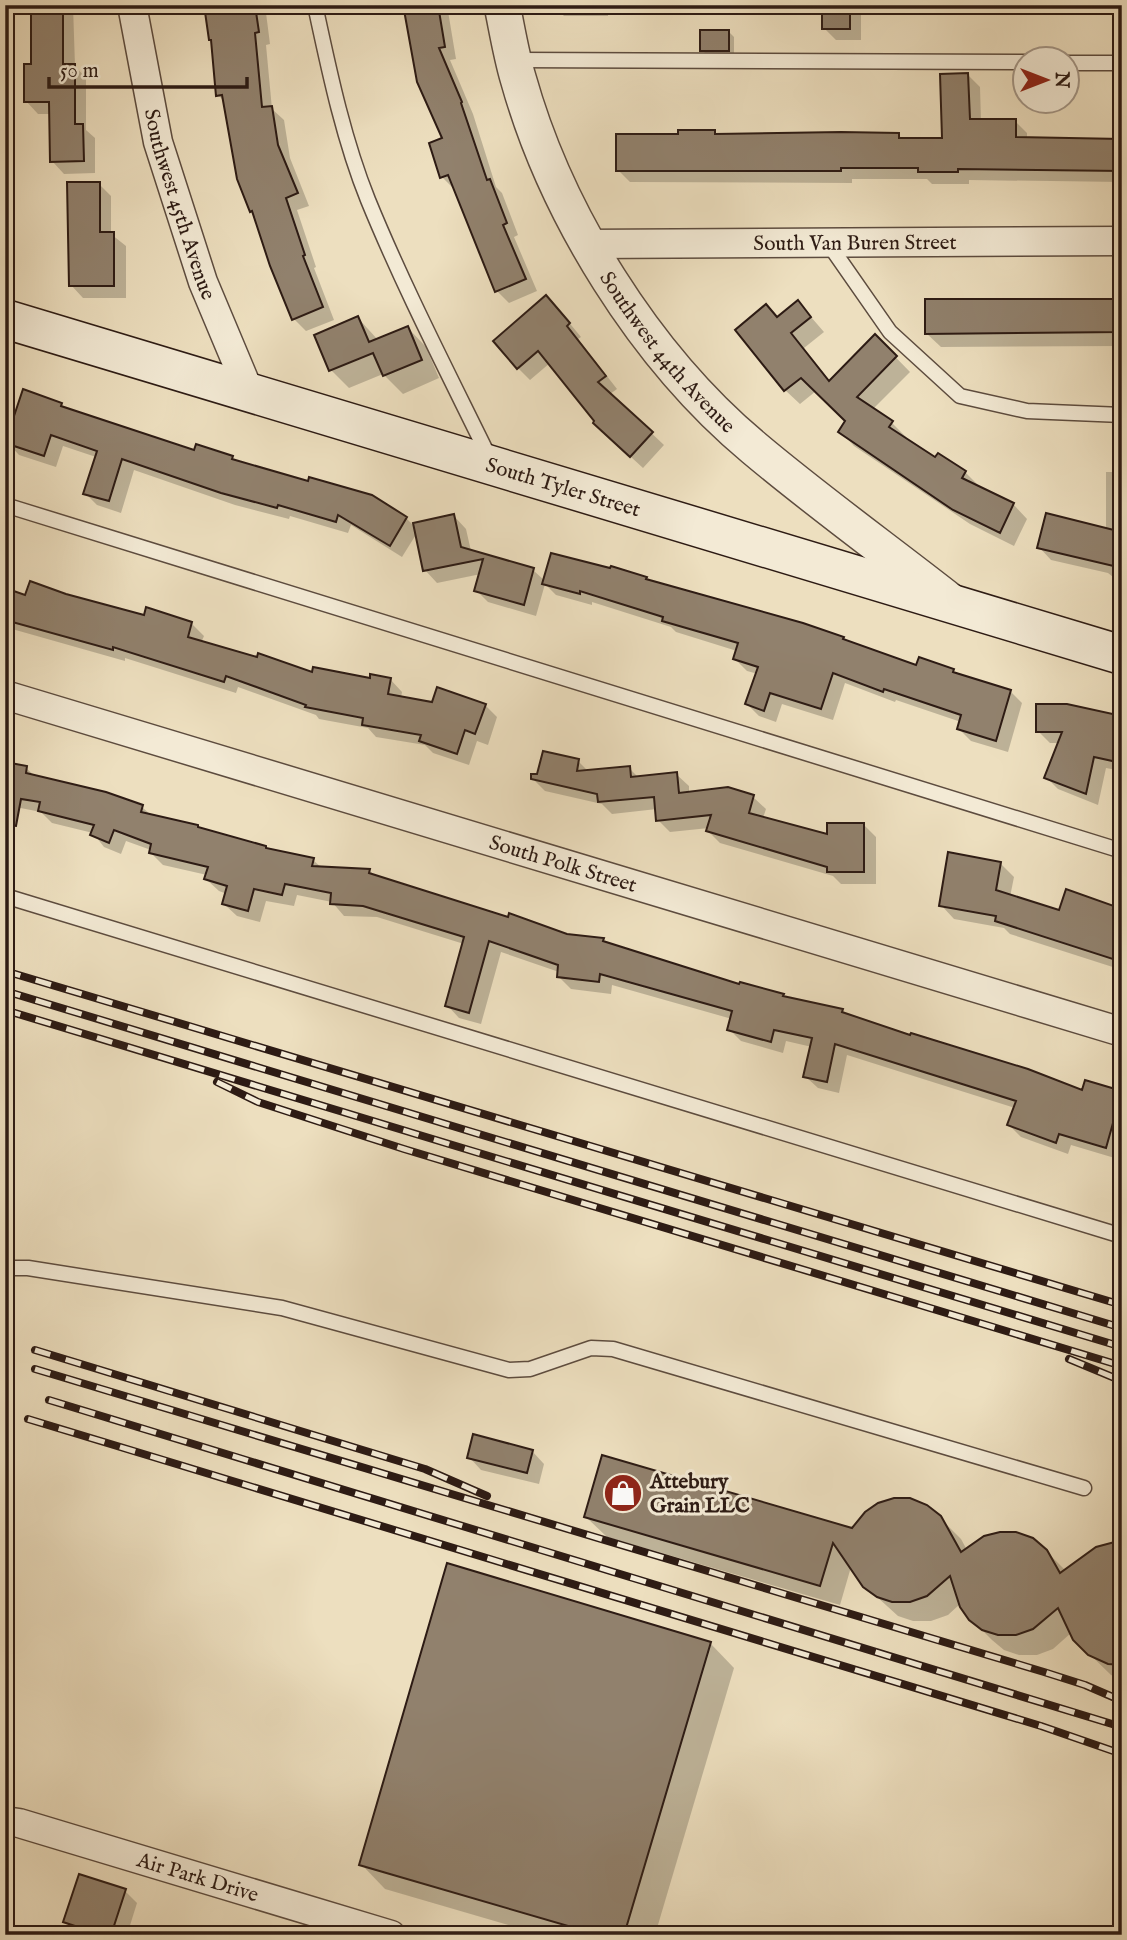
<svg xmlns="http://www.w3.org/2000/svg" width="1127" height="1940" font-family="'IM FELL English',serif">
<rect width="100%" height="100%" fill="#eddfbf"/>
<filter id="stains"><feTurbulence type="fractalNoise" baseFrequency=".00286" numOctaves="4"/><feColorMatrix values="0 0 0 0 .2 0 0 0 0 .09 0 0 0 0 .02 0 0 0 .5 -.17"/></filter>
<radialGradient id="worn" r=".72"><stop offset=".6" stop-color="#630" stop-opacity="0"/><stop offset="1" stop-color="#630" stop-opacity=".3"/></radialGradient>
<g fill="#0003">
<polygon points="33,5 73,5 75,66 86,78 86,130 95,138 95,173 64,174 52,161 51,114 38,114 26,101 33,65"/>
<polygon points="206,5 265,5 270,44 266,45 272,109 284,120 290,158 309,206 297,210 316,267 314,268 334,320 306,331 294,319 255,214 239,178 225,102 218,95 213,41"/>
<polygon points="405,5 447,5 456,59 450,60 473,114 496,187 502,193 518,235 514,237 537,291 509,303 497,291 454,189 442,177 444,139 419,81"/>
<polygon points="553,5 668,5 668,8 608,8 608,16 564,16"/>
<polygon points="774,5 861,5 861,40 836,40 824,28 824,6"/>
<polygon points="728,31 734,37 734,56 708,56 702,50"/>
<polygon points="968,75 980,87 981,121 1015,121 1027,133 1027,139 1122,140 1122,182 969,180 969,184 932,184 927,179 852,179 852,183 630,182 618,170 680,136 714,132 718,136 898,135 903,139 944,139"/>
<polygon points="99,184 111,196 111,234 126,246 126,298 83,298 71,285"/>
<polygon points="1122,300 1122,346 941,347 926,333"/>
<polygon points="798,302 824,332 804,348 830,381 875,336 910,372 872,410 892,423 906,437 904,439 936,459 965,472 979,486 1013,504 1027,519 1014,546 970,524 854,446 840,431 847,421 816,391 800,404 785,390 738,330 778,319"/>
<polygon points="562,314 581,337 578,339 617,389 610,394 664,445 643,468 607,435 550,363 530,380 518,368"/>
<polygon points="358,318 378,340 408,328 426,347 439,378 403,394 383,374 349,388 331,370"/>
<polygon points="61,404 66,409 195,452 232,457 238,463 406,518 413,525 454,516 466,529 471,551 533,570 545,581 646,578 649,582 843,638 847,642 917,668 953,671 957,675 1010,691 1022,703 1008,752 971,741 959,729 961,722 896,700 895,702 845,683 833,720 782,704 776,722 759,716 747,704 758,674 747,671 735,659 737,651 676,632 671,627 592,602 592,605 556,595 545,584 536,616 488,602 476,590 481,574 437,583 425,570 417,533 402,557 351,525 348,533 290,516 289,519 235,505 134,470 121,513 97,505 85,493 96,457 63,446 56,467 19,455 7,442"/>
<polygon points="1106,472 1122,472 1122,584 1108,573 1051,560 1039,547 1106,530"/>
<polygon points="5,590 27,597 66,596 145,617 191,623 204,636 201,643 313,675 390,679 402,692 401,698 433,704 485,705 497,717 488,745 477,741 469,765 433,753 425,745 376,737 368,728 319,719 316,715 238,687 236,693 125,658 125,661 5,627"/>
<polygon points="1122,718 1122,771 1106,768 1098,805 1058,789 1046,777 1059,743 1050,743 1038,731"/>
<polygon points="578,761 589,772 629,768 639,778 676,774 689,786 689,794 753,797 766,809 763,818 828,836 864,825 876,837 876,884 841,884 833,876 720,843 708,831 709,828 670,832 658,820 657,809 612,814 602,804 545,791 533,779"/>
<polygon points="26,768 36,777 142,807 152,816 268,850 313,860 322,868 369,870 375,876 567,936 603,940 608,944 785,998 842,1010 847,1015 1084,1092 1087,1082 1122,1093 1122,1147 1118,1159 1071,1145 1068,1154 1021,1137 1009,1125 1015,1108 847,1055 839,1093 818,1088 805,1076 812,1047 786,1041 783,1053 741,1041 729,1029 732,1019 612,985 611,994 571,989 559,977 559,972 501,952 481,1024 459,1018 447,1005 464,944 377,917 344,916 332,902 297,895 294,906 266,901 260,922 237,916 224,904 227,894 219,891 206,879 207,875 163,865 151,853 151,850 126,841 121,854 104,847 93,833 52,823 41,812 5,805"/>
<polygon points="1000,863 1014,877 1010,897 1060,912 1113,907 1122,914 1122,970 1010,934 1004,928 954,919 941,905"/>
<polygon points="532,1451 544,1464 539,1484 481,1470 469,1457"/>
<polygon points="586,1517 853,1530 940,1518 961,1539 967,1550 1046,1551 1066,1571 1122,1543 1122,1680 1111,1675 1074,1639 1071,1633 1053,1649 1037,1655 1019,1655 1004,1650 992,1640 971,1619 960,1604 948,1615 931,1621 913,1621 898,1616 865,1586 851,1567 840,1605 607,1537"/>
<polygon points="710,1643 734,1668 655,1935 543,1935 385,1889 361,1864"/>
<polygon points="125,1891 137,1903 127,1935 80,1935 65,1922"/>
</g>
<g fill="#91816d" stroke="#2d1b14" stroke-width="2">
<polygon points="31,5 63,5 63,64 75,64 75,124 83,124 84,161 50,162 49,102 24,102 24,64 31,64"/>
<polygon points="204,5 255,5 259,32 255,33 262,107 272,106 278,145 298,193 286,198 305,255 303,256 323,307 292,320 270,266 252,211 250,212 237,179 222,95 216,96 211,40 209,40"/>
<polygon points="438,5 445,47 439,48 462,102 461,103 487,180 490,179 507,223 503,225 526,279 495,292 448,175 440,178 429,143 442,138 417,82 404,10"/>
<rect x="822" y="5" width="28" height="24"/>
<rect x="700" y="30" width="29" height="21"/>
<polygon points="968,73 970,119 1016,119 1016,137 1122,139 1122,171 958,169 958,172 918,172 918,168 841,168 841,171 616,171 616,134 678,134 678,130 715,130 715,134 841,132 899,133 899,138 942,138 940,74"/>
<polygon points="67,182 100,182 100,232 114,232 114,286 69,286"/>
<polygon points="546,295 570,323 567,326 606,376 598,382 653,432 630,457 593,423 594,421 538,351 517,369 493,341"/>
<polygon points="925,299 1122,299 1122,332 925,334"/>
<polygon points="798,300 811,317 791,333 829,381 875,334 897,356 857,397 893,421 889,427 935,457 938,453 966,471 962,478 1014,503 1000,533 953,510 838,432 845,421 801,378 784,391 735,330 766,304 777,317"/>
<polygon points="358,316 369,342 408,326 422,360 383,376 373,353 329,371 314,335"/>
<polygon points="23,389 62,403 61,406 194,450 196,444 233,456 232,459 308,481 309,477 372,495 407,517 390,546 338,515 336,522 278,505 277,508 221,493 122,459 109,501 83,494 97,451 51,435 44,456 5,443"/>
<polygon points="1046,513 1122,532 1122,568 1037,548"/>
<polygon points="454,514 461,547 534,568 524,605 474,591 483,559 423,571 413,523"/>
<polygon points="551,553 610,568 611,566 647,577 646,579 803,623 844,637 843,639 916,665 919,657 954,669 953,672 1011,690 996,741 957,729 961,715 884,689 883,692 833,673 821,709 770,693 764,711 745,704 758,667 733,659 738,643 662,621 663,617 580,591 580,594 542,584"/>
<polygon points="30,581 66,594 144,615 146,607 192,622 188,637 257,657 258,653 312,672 313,667 370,678 370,674 391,678 388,694 432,702 437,687 486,704 475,734 465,730 457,754 419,741 421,735 362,725 363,718 305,707 306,705 226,676 224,682 113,647 113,650 5,620 5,588 25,595"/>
<polygon points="1036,704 1067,704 1122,716 1122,740 1117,762 1094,757 1086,794 1044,778 1062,732 1036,732"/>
<polygon points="543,751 579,759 577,771 630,766 631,777 677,772 679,793 728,787 754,795 749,813 827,834 827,823 864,823 864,872 827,872 827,867 706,831 711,815 656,821 654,797 598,802 597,794 531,779 531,774 537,774"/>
<polygon points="5,762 27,766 26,773 106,792 143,805 141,812 198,825 198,827 266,846 266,848 314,858 312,866 370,869 369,873 508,917 509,913 567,934 604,938 603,941 739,984 740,982 784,994 783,996 843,1009 842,1012 910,1035 911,1033 1028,1069 1082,1090 1085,1080 1122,1091 1106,1148 1059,1134 1056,1143 1007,1125 1016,1101 835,1044 827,1082 803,1077 812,1038 774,1030 771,1042 727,1030 732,1011 600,974 599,982 557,977 558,965 489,941 469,1013 445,1006 464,937 363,906 330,904 331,893 285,884 282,895 254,889 248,911 222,904 227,886 204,879 208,867 149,853 151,844 114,830 109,843 90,835 94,825 38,811 40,802 21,799 16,826 5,825"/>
<polygon points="948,852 1001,862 996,890 1059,910 1066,889 1114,906 1113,909 1122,912 1122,962 995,921 996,916 939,906"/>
<polygon points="473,1434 533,1450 527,1473 467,1458"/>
<polygon points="602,1455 852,1528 865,1512 878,1503 894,1498 910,1498 927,1505 941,1516 961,1552 984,1536 1000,1532 1016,1532 1033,1538 1047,1550 1060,1573 1096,1547 1122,1540 1122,1665 1108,1664 1088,1655 1073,1640 1058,1608 1033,1629 1016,1635 998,1635 982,1630 969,1620 960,1607 950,1576 927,1596 910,1602 892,1602 877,1597 863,1587 833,1543 820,1586 584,1517"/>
<polygon points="447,1563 711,1642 624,1935 599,1935 359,1865"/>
<polygon points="79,1874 126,1889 111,1935 102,1935 63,1922"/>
</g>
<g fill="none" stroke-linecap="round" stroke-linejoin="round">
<g stroke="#5d4c3f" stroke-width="17">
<g id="service">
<path d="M315,5c14,65 28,133 53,195 36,88 80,173 122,259"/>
<polyline points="514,60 1026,62"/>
<polyline points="1068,63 1122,63"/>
<polyline points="828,243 890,332 960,396 1027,411 1122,415"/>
<polyline points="5,505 1122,851"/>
<polyline points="5,896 1122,1236"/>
<polyline points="5,1268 28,1268 282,1308 509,1370 530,1369 591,1348 613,1349 1084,1488"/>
</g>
</g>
<g stroke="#5d4c3f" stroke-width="31">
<g id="minor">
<path id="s1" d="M132,5l26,137 45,140 47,112"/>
<path id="s2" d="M587,244l535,-3"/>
<path id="s3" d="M5,695l1117,337"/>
<path id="s4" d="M5,1821l14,2 372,112"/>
</g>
</g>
<g stroke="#5d4c3f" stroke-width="38">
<g id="tertiary">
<path id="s5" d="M502,5c5,24 9,49 16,73 38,136 127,279 236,370 63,53 131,102 196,153"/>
</g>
</g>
<g stroke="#2d1b14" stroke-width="41">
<g id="secondary">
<path id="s6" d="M5,319l1117,336"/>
</g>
</g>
<use href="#service" stroke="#f3ead5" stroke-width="14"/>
<use href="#minor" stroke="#f3ead5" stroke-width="28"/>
<use href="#tertiary" stroke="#f3ead5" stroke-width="35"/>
<use href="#secondary" stroke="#f3ead5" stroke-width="38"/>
<g stroke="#2d1b14" stroke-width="8">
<g id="rail">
<polyline points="5,971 1122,1305"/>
<polyline points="5,991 1122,1328"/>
<polyline points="5,1010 1122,1347"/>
<polyline points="217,1082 258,1102 404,1149 1122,1366"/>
<polyline points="35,1350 425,1469 487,1496"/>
<polyline points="1069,1359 1122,1381"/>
<polyline points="35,1369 1044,1672 1085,1685 1122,1701"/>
<polyline points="49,1400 1122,1727"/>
<polyline points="28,1419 1041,1726 1122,1754"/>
</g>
</g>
<use href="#rail" stroke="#f3ead5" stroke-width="5" stroke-dasharray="16" stroke-linecap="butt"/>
</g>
<defs>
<g id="shop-disc" transform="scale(2.0125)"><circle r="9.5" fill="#8f2418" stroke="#f3ead5"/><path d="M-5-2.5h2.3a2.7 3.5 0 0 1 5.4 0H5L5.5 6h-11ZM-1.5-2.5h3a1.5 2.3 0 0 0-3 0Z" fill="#fff"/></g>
</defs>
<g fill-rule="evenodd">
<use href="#shop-disc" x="623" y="1493"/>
</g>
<g text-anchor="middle" stroke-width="6" stroke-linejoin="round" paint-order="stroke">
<g font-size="21" fill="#2d1b14" stroke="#f3ead5">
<text dy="7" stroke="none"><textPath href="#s1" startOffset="205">Southwest 45th Avenue</textPath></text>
<text dy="7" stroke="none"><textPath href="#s2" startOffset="268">South Van Buren Street</textPath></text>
<text dy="7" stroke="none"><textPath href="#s5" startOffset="390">Southwest 44th Avenue</textPath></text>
<text dy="7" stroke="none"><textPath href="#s6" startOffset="583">South Tyler Street</textPath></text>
<text dy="7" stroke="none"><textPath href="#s3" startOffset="583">South Polk Street</textPath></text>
<text dy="7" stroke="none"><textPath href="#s4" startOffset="201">Air Park Drive</textPath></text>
</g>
<g font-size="21" font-weight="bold" fill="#2d1b14" stroke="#f3ead5" text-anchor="start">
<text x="650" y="1488">Attebury<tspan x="650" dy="24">Grain LLC</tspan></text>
</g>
</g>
<rect width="1127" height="1940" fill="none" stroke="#eddfbf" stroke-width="28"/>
<rect x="7" y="7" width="1113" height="1926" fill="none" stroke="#2d1b14" stroke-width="3.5"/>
<rect x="14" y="14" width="1099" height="1912" fill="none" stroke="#2d1b14" stroke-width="2"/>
<g transform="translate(1046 80) rotate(90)"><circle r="33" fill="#f3ead5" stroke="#a49788" stroke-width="2"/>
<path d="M0-5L12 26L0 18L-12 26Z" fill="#8f2418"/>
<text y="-10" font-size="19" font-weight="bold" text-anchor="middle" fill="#2d1b14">N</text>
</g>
<path d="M49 77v10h198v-10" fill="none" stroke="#2d1b14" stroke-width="3.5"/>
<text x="60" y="77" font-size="21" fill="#2d1b14" stroke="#f3ead5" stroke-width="5" paint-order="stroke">50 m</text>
<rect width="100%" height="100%" filter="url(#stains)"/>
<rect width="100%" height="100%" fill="url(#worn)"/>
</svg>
